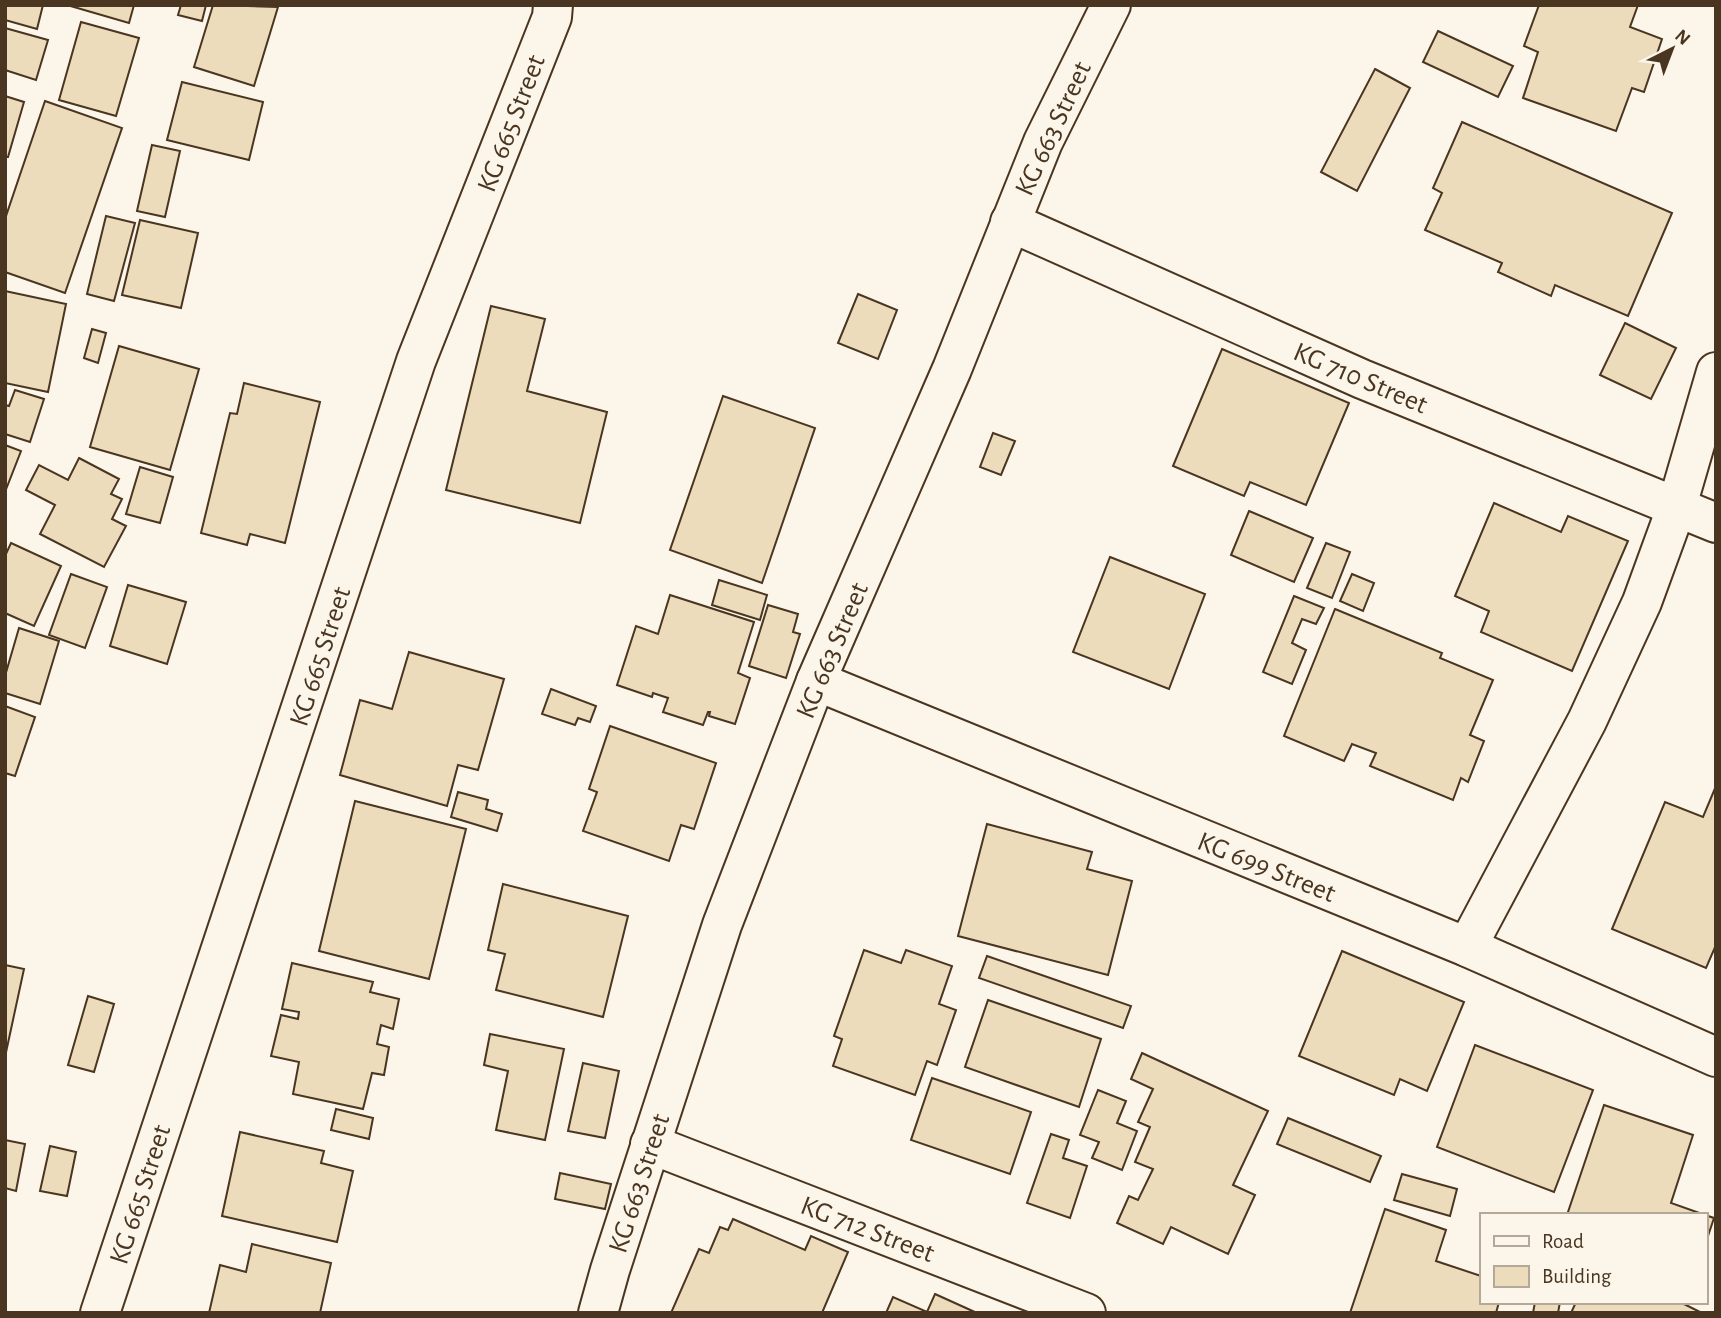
<svg xmlns="http://www.w3.org/2000/svg" width="1721" height="1318" font-family="'Alegreya Sans',sans-serif">
<rect width="100%" height="100%" fill="#fbf6e9"/>
<g fill="#ecdcbc" stroke="#4a3520" stroke-width="2">
<polygon points="5,5 43,5 37,29 5,20"/>
<polygon points="67,5 134,5 129,23"/>
<polygon points="181,5 206,5 202,21 178,15"/>
<polygon points="213,5 278,7 254,86 194,67"/>
<polygon points="1539,5 1638,5 1630,27 1662,39 1644,92 1632,88 1616,131 1523,98 1538,52 1524,46"/>
<polygon points="81,22 139,38 116,116 59,100"/>
<polygon points="5,28 48,40 36,80 5,70"/>
<polygon points="1438,31 1513,66 1498,97 1423,62"/>
<polygon points="1375,69 1410,88 1357,191 1321,172"/>
<polygon points="182,82 263,102 249,160 167,140"/>
<polygon points="5,96 24,102 8,157 5,157"/>
<polygon points="45,101 122,128 65,293 5,272 5,219"/>
<polygon points="1462,122 1672,213 1628,316 1555,285 1551,296 1498,272 1502,263 1425,230 1442,193 1433,188"/>
<polygon points="152,145 180,151 165,217 137,211"/>
<polygon points="106,216 135,223 114,301 87,294"/>
<polygon points="140,220 198,233 181,308 122,295"/>
<polygon points="5,291 66,304 48,392 5,383"/>
<polygon points="858,294 897,310 878,359 838,343"/>
<polygon points="491,306 545,319 527,391 607,412 580,523 446,490"/>
<polygon points="1625,323 1676,348 1651,399 1600,375"/>
<polygon points="92,329 106,333 98,363 84,358"/>
<polygon points="119,346 199,369 170,470 90,447"/>
<polygon points="1222,349 1349,403 1306,505 1250,482 1244,496 1173,466"/>
<polygon points="244,383 320,402 285,543 250,534 247,545 201,533 230,413 237,414"/>
<polygon points="15,390 44,399 30,442 5,434 5,405 9,406"/>
<polygon points="723,396 815,428 762,583 670,550"/>
<polygon points="993,433 1015,441 1001,475 980,467"/>
<polygon points="5,445 21,451 5,492"/>
<polygon points="79,458 119,479 111,494 122,499 112,519 126,526 104,567 40,534 55,505 26,490 39,465 68,480"/>
<polygon points="140,467 173,477 160,523 126,514"/>
<polygon points="1494,503 1561,532 1568,516 1628,541 1572,671 1481,632 1489,611 1455,596"/>
<polygon points="1249,511 1313,538 1294,582 1231,555"/>
<polygon points="11,543 61,566 34,626 5,613 5,556"/>
<polygon points="1326,543 1350,552 1332,598 1307,588"/>
<polygon points="1110,557 1205,594 1169,689 1073,652"/>
<polygon points="71,574 107,587 85,648 49,635"/>
<polygon points="1352,574 1374,583 1363,611 1340,601"/>
<polygon points="719,580 767,595 760,620 712,605"/>
<polygon points="128,585 186,602 167,664 110,646"/>
<polygon points="670,595 754,622 738,673 750,678 735,724 709,716 710,712 708,712 703,725 663,712 668,698 653,693 652,697 617,685 636,626 658,634"/>
<polygon points="1294,596 1324,608 1316,624 1302,619 1292,643 1306,650 1292,684 1263,672"/>
<polygon points="768,605 798,614 793,632 800,634 786,678 749,666"/>
<polygon points="1335,609 1442,653 1440,658 1493,680 1470,735 1484,741 1468,782 1461,778 1453,800 1370,766 1376,753 1352,744 1344,761 1284,736"/>
<polygon points="19,628 59,641 40,704 5,693 5,676"/>
<polygon points="409,652 504,679 478,770 458,765 447,806 340,775 360,700 392,709"/>
<polygon points="551,689 596,706 590,722 578,718 575,725 542,714"/>
<polygon points="5,706 35,717 15,776 5,773"/>
<polygon points="610,726 716,763 694,829 681,825 669,861 583,831 597,792 589,789"/>
<polygon points="1716,786 1716,945 1706,968 1612,929 1665,802 1703,817"/>
<polygon points="458,792 488,800 486,809 502,814 497,831 451,817"/>
<polygon points="355,801 466,829 429,979 319,951"/>
<polygon points="987,824 1092,852 1087,869 1132,881 1108,975 958,936"/>
<polygon points="503,884 628,916 603,1017 496,990 505,954 488,950"/>
<polygon points="864,950 901,963 906,950 952,966 939,1004 956,1010 937,1065 927,1061 915,1095 833,1066 842,1039 834,1036"/>
<polygon points="1342,951 1464,1002 1427,1091 1400,1079 1394,1095 1299,1056"/>
<polygon points="987,956 1131,1006 1123,1028 979,978"/>
<polygon points="292,963 373,982 370,992 399,999 393,1029 381,1025 377,1044 389,1047 384,1075 372,1073 363,1109 293,1094 299,1062 271,1056 281,1015 298,1019 299,1012 282,1009"/>
<polygon points="5,965 24,969 5,1057"/>
<polygon points="88,996 114,1004 94,1072 68,1065"/>
<polygon points="988,1000 1101,1039 1079,1107 965,1067"/>
<polygon points="490,1034 564,1049 545,1140 496,1130 508,1071 484,1065"/>
<polygon points="1475,1045 1593,1090 1554,1192 1437,1147"/>
<polygon points="1142,1053 1268,1111 1233,1185 1255,1195 1228,1254 1171,1227 1163,1244 1117,1223 1129,1196 1138,1200 1153,1169 1135,1162 1150,1127 1138,1122 1153,1089 1131,1079"/>
<polygon points="583,1063 619,1071 605,1138 568,1131"/>
<polygon points="932,1078 1031,1112 1010,1174 911,1140"/>
<polygon points="1098,1090 1126,1101 1117,1123 1137,1131 1122,1170 1092,1158 1099,1142 1080,1135"/>
<polygon points="1604,1105 1693,1135 1671,1203 1705,1215 1567,1215"/>
<polygon points="336,1109 373,1118 369,1139 331,1130"/>
<polygon points="1288,1118 1381,1156 1370,1182 1277,1144"/>
<polygon points="240,1132 324,1151 321,1163 353,1171 337,1242 222,1216"/>
<polygon points="1051,1134 1069,1140 1063,1158 1087,1166 1070,1218 1027,1203"/>
<polygon points="5,1140 25,1144 16,1191 5,1188"/>
<polygon points="50,1146 76,1152 67,1196 40,1191"/>
<polygon points="560,1173 611,1184 605,1209 555,1199"/>
<polygon points="1402,1174 1457,1189 1450,1216 1394,1200"/>
<polygon points="1385,1209 1446,1230 1436,1261 1481,1276 1481,1302 1499,1302 1496,1313 1350,1313"/>
<polygon points="1705,1215 1714,1218 1705,1245"/>
<polygon points="733,1219 805,1250 811,1236 848,1252 822,1313 671,1313 699,1249 709,1253 720,1227 728,1230"/>
<polygon points="252,1244 331,1263 320,1313 209,1313 220,1265 246,1272"/>
<polygon points="935,1294 977,1313 886,1313 893,1297 927,1312"/>
<polygon points="1535,1302 1560,1302 1558,1313 1533,1313"/>
<polygon points="1576,1302 1680,1302 1702,1313 1571,1313"/>
</g>
<g fill="none" stroke-linecap="round" stroke-linejoin="round">
<g stroke="#4a3520" stroke-width="42">
<g id="minor">
<polyline points="1010,222 1362,379 1716,523"/>
<polyline points="816,681 1467,947 1716,1057"/>
<polyline points="1467,947 1587,721 1642,602 1677,506 1716,372"/>
<polyline points="650,1144 1086,1313"/>
<polyline points="100,1313 416,361 552,17 553,5"/>
<polyline points="598,1313 610,1270 722,925 816,681 952,369 1043,142 1111,5"/>
</g>
</g>
<use href="#minor" stroke="#fbf6e9" stroke-width="38"/>
</g>
<g text-anchor="middle" stroke-width="5" stroke-linejoin="round" paint-order="stroke">
<g font-size="28" fill="#4a3520" stroke="#fbf6e9">
<text transform="translate(510 123) rotate(-69)" y="10">KG 665 Street</text>
<text transform="translate(1052 128) rotate(-65)" y="10">KG 663 Street</text>
<text transform="translate(1361 377) rotate(23)" y="10">KG 710 Street</text>
<text transform="translate(831 650) rotate(-67)" y="10">KG 663 Street</text>
<text transform="translate(319 656) rotate(-72)" y="10">KG 665 Street</text>
<text transform="translate(1267 866) rotate(22)" y="10">KG 699 Street</text>
<text transform="translate(638 1183) rotate(-72)" y="10">KG 663 Street</text>
<text transform="translate(139 1194) rotate(-72)" y="10">KG 665 Street</text>
<text transform="translate(868 1228) rotate(21)" y="10">KG 712 Street</text>
</g>
</g>
<rect width="1721" height="1318" fill="none" stroke="#4a3520" stroke-width="14"/>
<rect x="1480" y="1213" width="228" height="91" fill="#fbf6e9" stroke="#b4a999" stroke-width="2"/>
<rect x="1494" y="1236" width="35" height="10" fill="#fbf6e9" stroke="#b4a999" stroke-width="2"/>
<text x="1542" y="1248" font-size="21" fill="#4a3520">Road</text>
<rect x="1494" y="1266" width="35" height="21" fill="#ecdcbc" stroke="#b4a999" stroke-width="2"/>
<text x="1542" y="1283" font-size="21" fill="#4a3520">Building</text>
<g transform="translate(1672 49) rotate(42)" stroke="#fbf6e9" stroke-width="5" paint-order="stroke">
<path d="M0-5L12 26L0 18L-12 26Z" fill="#4a3520"/>
<text y="-10" font-size="19" font-weight="bold" text-anchor="middle" fill="#4a3520">N</text>
</g>
</svg>
